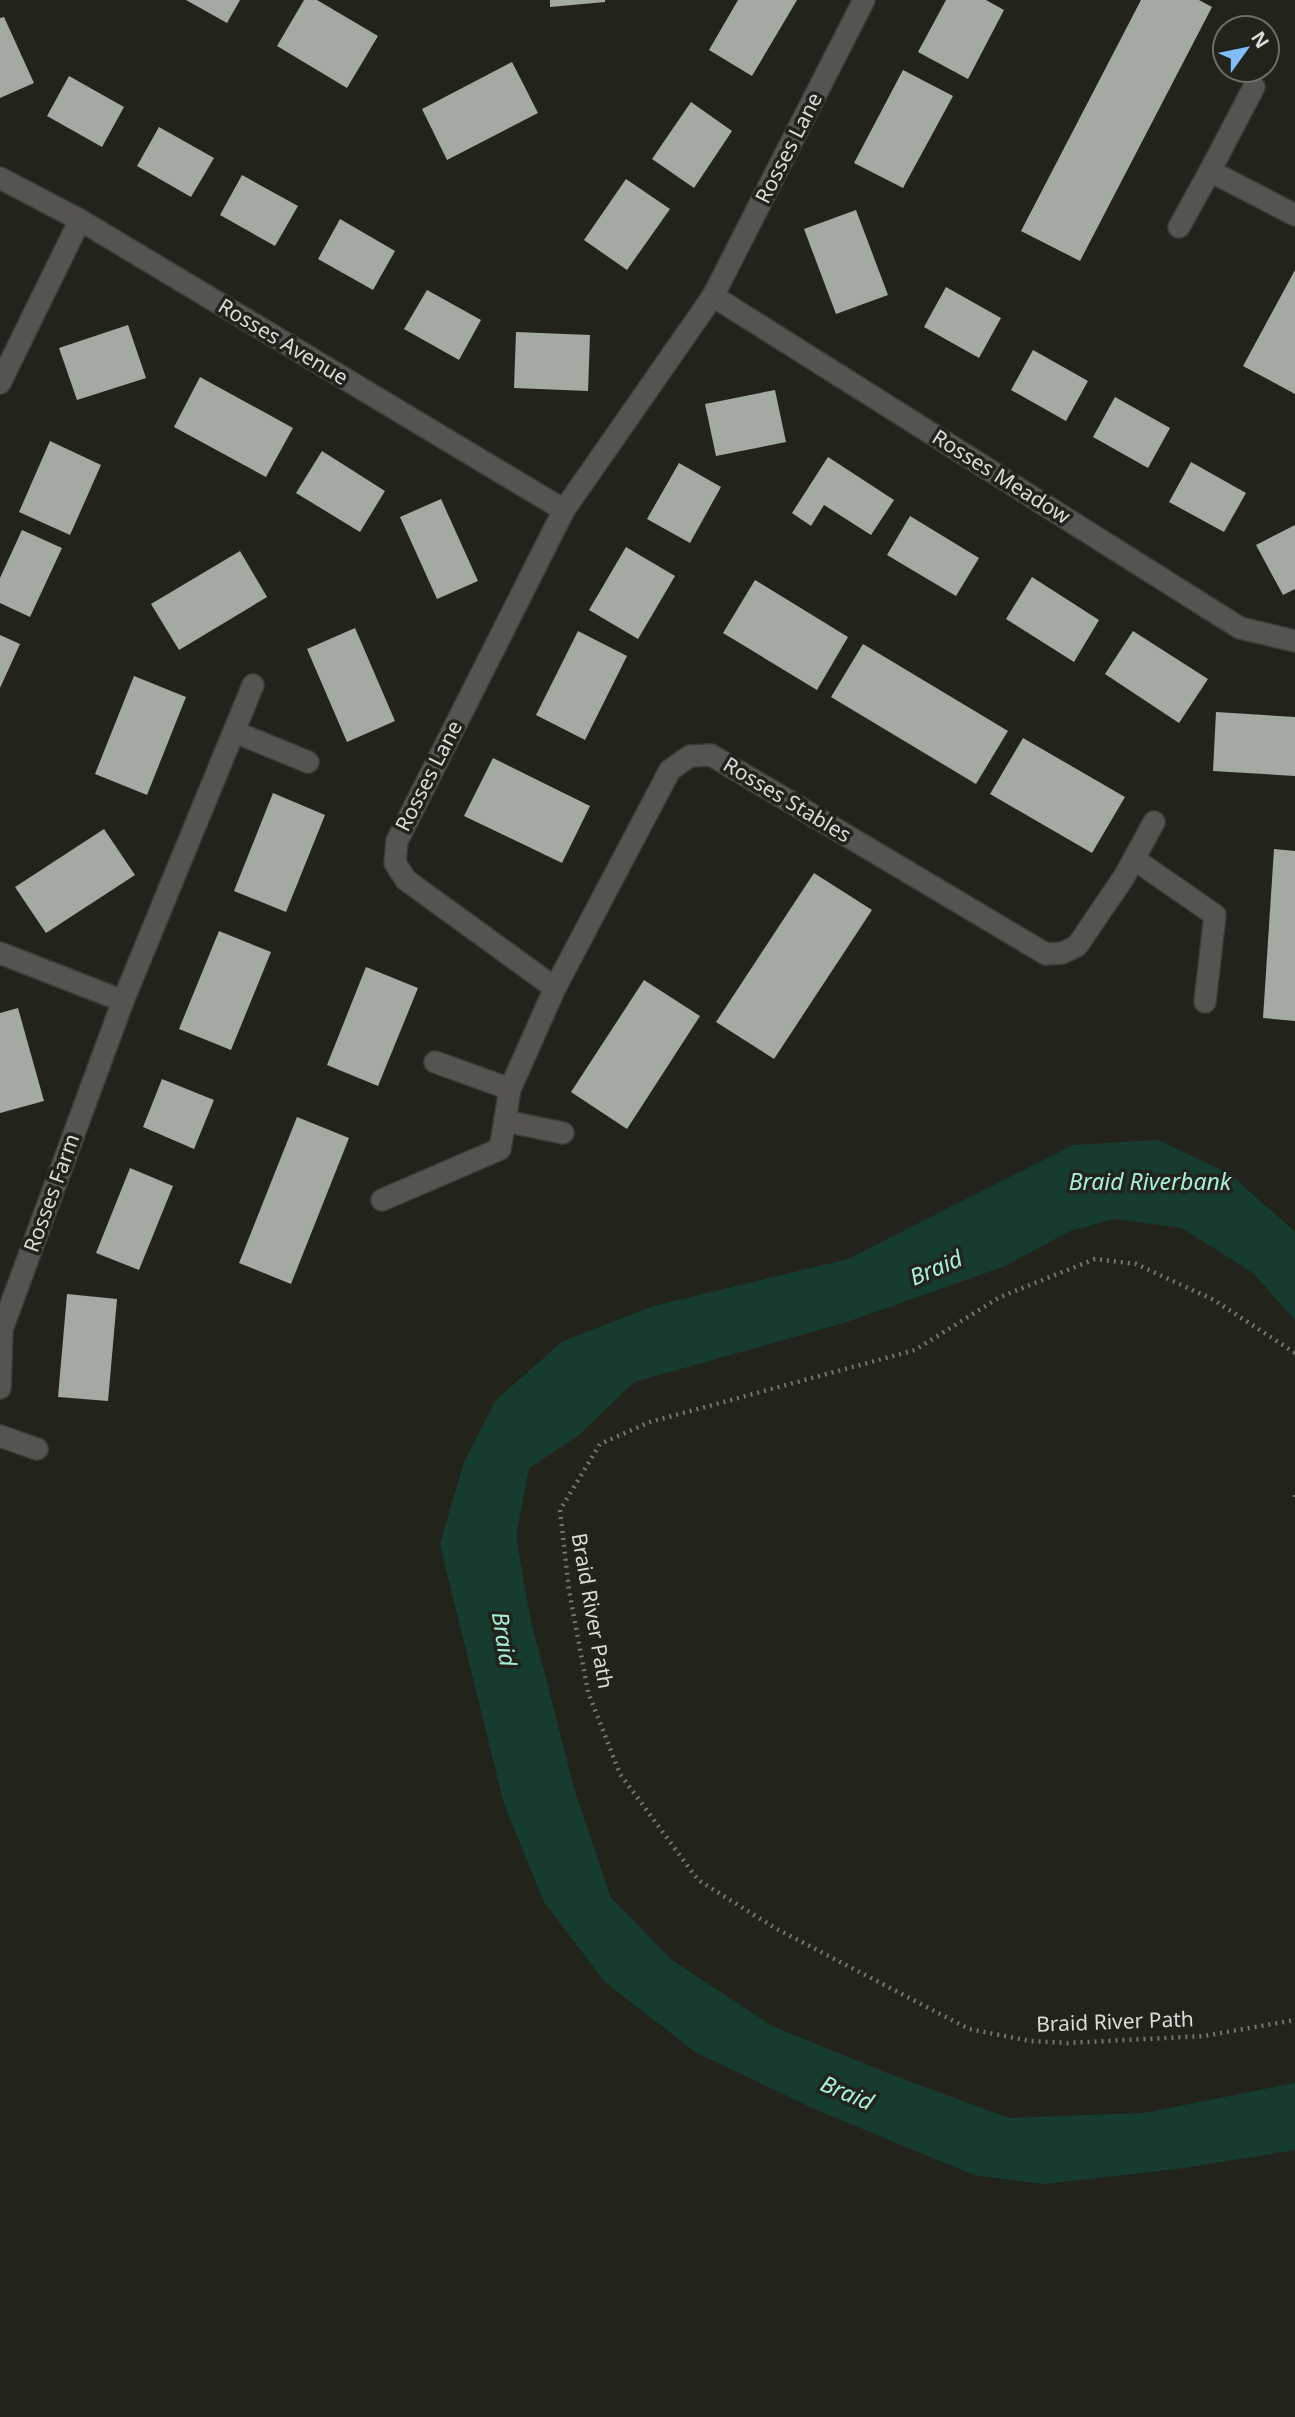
<svg xmlns="http://www.w3.org/2000/svg" width="1295" height="2417" font-family="'Noto Sans',sans-serif">
<rect width="100%" height="100%" fill="#22241c"/>
<polygon fill="#163c30" points="1158,1140 1230,1174 1295,1232 1295,1320 1253,1273 1182,1228 1114,1219 1070,1231 1005,1266 844,1323 634,1382 580,1434 529,1468 516,1536 530,1617 575,1792 611,1898 672,1960 772,2026 892,2075 1009,2118 1144,2113 1295,2083 1295,2150 1184,2168 1044,2184 974,2175 819,2111 695,2052 605,1982 544,1902 504,1804 440,1544 464,1462 496,1400 563,1341 654,1306 848,1259 1073,1145"/>
<g fill="#a3aaa2">
<polygon points="186,0 240,0 227,23"/>
<polygon points="304,0 317,0 378,36 347,88 277,46"/>
<polygon points="550,0 605,0 605,2 550,7"/>
<polygon points="738,0 797,0 752,76 709,50"/>
<polygon points="946,0 986,0 1004,10 968,79 918,52"/>
<polygon points="1141,0 1199,0 1212,7 1080,261 1021,231"/>
<polygon points="4,17 34,83 0,98 0,18"/>
<polygon points="512,62 538,113 447,160 422,109"/>
<polygon points="903,70 953,96 903,188 854,163"/>
<polygon points="69,76 124,107 102,147 47,116"/>
<polygon points="691,102 732,131 694,188 652,159"/>
<polygon points="159,127 214,158 191,197 137,166"/>
<polygon points="242,175 298,206 275,246 220,215"/>
<polygon points="626,179 670,209 627,270 584,240"/>
<polygon points="856,210 888,295 836,314 804,229"/>
<polygon points="340,219 395,251 373,290 318,259"/>
<polygon points="1295,270 1295,394 1243,366"/>
<polygon points="946,287 1001,318 979,358 924,327"/>
<polygon points="427,290 481,320 459,360 404,329"/>
<polygon points="128,325 146,378 77,400 59,348"/>
<polygon points="516,332 590,335 588,391 514,388"/>
<polygon points="1033,350 1088,381 1066,421 1011,390"/>
<polygon points="200,377 293,428 266,477 174,427"/>
<polygon points="775,390 786,442 716,456 705,404"/>
<polygon points="1115,397 1170,428 1148,468 1093,437"/>
<polygon points="50,441 101,465 70,535 19,512"/>
<polygon points="322,451 385,491 360,532 296,493"/>
<polygon points="828,457 894,500 871,535 824,505 811,526 792,513"/>
<polygon points="1191,462 1246,493 1224,532 1169,502"/>
<polygon points="679,463 721,487 690,543 647,519"/>
<polygon points="441,499 478,581 437,599 400,517"/>
<polygon points="910,516 979,558 956,596 887,555"/>
<polygon points="1295,525 1295,589 1283,595 1256,545"/>
<polygon points="22,530 62,548 30,617 0,603 0,578"/>
<polygon points="626,547 675,576 638,639 589,610"/>
<polygon points="240,551 267,597 179,650 151,604"/>
<polygon points="1032,577 1099,620 1074,662 1006,619"/>
<polygon points="755,580 848,637 817,690 723,633"/>
<polygon points="355,628 395,721 347,742 307,649"/>
<polygon points="578,631 627,656 585,740 536,715"/>
<polygon points="1133,631 1208,679 1179,723 1105,674"/>
<polygon points="0,635 20,644 0,688"/>
<polygon points="863,644 1008,731 976,784 831,697"/>
<polygon points="134,676 186,697 147,795 95,774"/>
<polygon points="1216,712 1295,717 1295,776 1213,771"/>
<polygon points="1023,738 1125,797 1092,853 990,794"/>
<polygon points="493,758 590,806 562,863 464,816"/>
<polygon points="273,793 325,815 286,912 234,891"/>
<polygon points="104,829 135,875 46,933 15,887"/>
<polygon points="1274,849 1295,851 1295,1021 1263,1018"/>
<polygon points="814,873 872,910 774,1059 716,1022"/>
<polygon points="219,931 271,952 231,1050 179,1029"/>
<polygon points="366,967 418,988 378,1086 327,1065"/>
<polygon points="644,980 700,1016 627,1129 571,1092"/>
<polygon points="18,1008 44,1101 0,1113 0,1013"/>
<polygon points="162,1079 214,1100 194,1149 143,1127"/>
<polygon points="297,1117 349,1138 291,1284 239,1263"/>
<polygon points="130,1168 173,1186 139,1270 96,1253"/>
<polygon points="67,1294 117,1299 108,1401 58,1397"/>
</g>
<g fill="none" stroke-linecap="round" stroke-linejoin="round">
<g stroke="#3c3e36" stroke-width="24">
<g id="minor">
<polyline points="1210,171 1254,87"/>
<polyline points="0,178 80,220 564,510"/>
<polyline points="1179,227 1210,171 1295,215"/>
<polyline points="713,296 1240,628 1295,641"/>
<polyline points="0,383 80,220"/>
<polyline points="235,732 308,762"/>
<polyline points="1134,859 1215,915 1205,1002"/>
<polyline points="0,953 123,1001"/>
<polyline points="555,988 406,880 395,863 397,841 564,510 713,296 864,0"/>
<polyline points="435,1062 510,1089"/>
<polyline points="505,1121 563,1133"/>
<polyline points="382,1200 500,1149 510,1089 555,988 670,770 690,756 711,755 1046,954 1062,953 1077,946 1124,877 1154,822"/>
<polyline points="0,1388 2,1329 123,1001 253,685"/>
<polyline points="0,1436 37,1449"/>
</g>
</g>
<g stroke="#73756e" stroke-width="4.5" stroke-dasharray="2 5" stroke-linecap="butt">
<polyline points="1295,1353 1214,1300 1136,1264 1095,1259 1000,1297 915,1350 650,1422 600,1444 560,1510 569,1590 588,1692 620,1774 698,1880 775,1928 969,2029 1030,2041 1068,2043 1204,2036 1295,2020"/>
<polyline points="1295,1495 1295,1502"/>
</g>
<use href="#minor" stroke="#565450" stroke-width="21"/>
</g>
<g text-anchor="middle" stroke-width="7" stroke-linejoin="round" paint-order="stroke">
<g font-size="21" fill="#dbdcd7" stroke="#22241c">
<text transform="translate(789 148) rotate(-63)" y="7">Rosses Lane</text>
<text transform="translate(283 342) rotate(31)" y="7">Rosses Avenue</text>
<text transform="translate(1001 477) rotate(32)" y="7">Rosses Meadow</text>
<text transform="translate(429 776) rotate(-63)" y="7">Rosses Lane</text>
<text transform="translate(787 800) rotate(31)" y="7">Rosses Stables</text>
<text transform="translate(52 1193) rotate(-70)" y="7">Rosses Farm</text>
<text transform="translate(592 1611) rotate(80)" y="7">Braid River Path</text>
<text transform="translate(1115 2022) rotate(-2)" y="7">Braid River Path</text>
</g>
<g font-size="23" font-style="italic" fill="#a8efd5" stroke="#22241c">
<text x="1150" y="1190">Braid Riverbank</text>
<text transform="translate(936 1268) rotate(-23)" y="8">Braid</text>
<text transform="translate(504 1639) rotate(81)" y="8">Braid</text>
<text transform="translate(847 2093) rotate(23)" y="8">Braid</text>
</g>
</g>
<g transform="translate(1246 49) rotate(57)"><circle r="33" fill="#22241c" stroke="#6c6e67" stroke-width="2"/>
<path d="M0-5L12 26L0 18L-12 26Z" fill="#83bcfb"/>
<text y="-10" font-size="19" font-weight="bold" text-anchor="middle" fill="#dbdcd7">N</text>
</g>
</svg>
